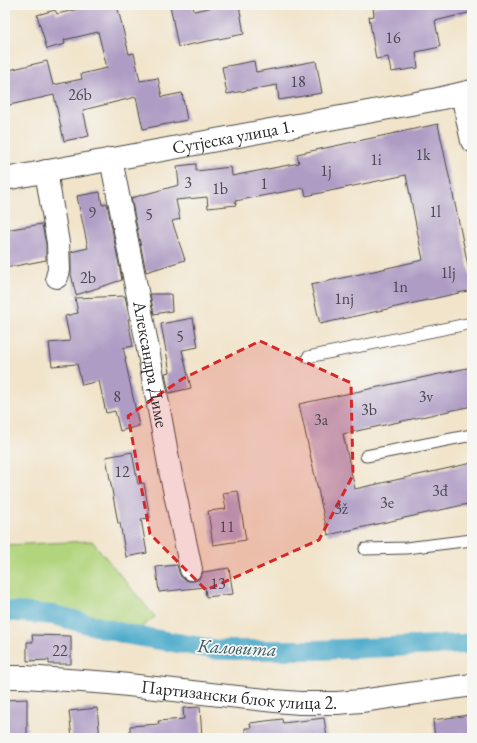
<svg xmlns="http://www.w3.org/2000/svg" width="477" height="743" font-family="'EB Garamond',serif">
<rect width="100%" height="100%" fill="#f6f6f2"/>
<filter id="ink" filterUnits="userSpaceOnUse"><feTurbulence type="fractalNoise" baseFrequency=".025" numOctaves="2"/><feDisplacementMap in="SourceGraphic" scale="8" xChannelSelector="R" yChannelSelector="G"/><feConvolveMatrix kernelMatrix="1 2 1 2 8 2 1 2 1" color-interpolation-filters="sRGB"/></filter>
<filter id="wash" filterUnits="userSpaceOnUse"><feTurbulence type="fractalNoise" baseFrequency=".012" numOctaves="4" result="noise"/><feDisplacementMap in="SourceGraphic" scale="16" xChannelSelector="R" yChannelSelector="G"/><feGaussianBlur stdDeviation="0.9" result="paint"/><feColorMatrix in="noise" values="0 0 0 0 0 0 0 0 0 0 0 0 0 0 0 0 0 1.4 0 .05"/><feComposite in="paint" operator="in"/></filter>
<g filter="url(#wash)">
<rect width="100%" height="100%" fill="#f1e4cb"/>
<polygon fill="#b1d47c" stroke="#6e8054" points="92,541 155,617 130,635 54,615 5,611 5,545"/>
<g fill="none" stroke-linecap="round" stroke-linejoin="round">
<polyline stroke="#4dabcb" stroke-width="20" points="5,611 54,615 130,635 219,650 318,650 463,644 472,642"/>
</g>
<g id="blocks">
<g fill="#af9cc4">
<polygon points="95,5 117,5 129,54 134,53 140,81 158,78 162,97 182,93 187,120 143,129 136,97 83,110 89,136 64,141 54,95 5,106 5,71 47,61 53,85 82,79 81,74 107,68 98,32 64,40 65,44 47,49 37,15 55,10 57,14"/>
<polygon points="170,5 193,5 194,11 223,5 239,5 244,34 178,47"/>
<polygon points="386,5 472,5 472,12 435,21 440,47 416,52 418,68 391,72 388,57 376,59 369,17 374,16 373,7"/>
<polygon points="254,61 256,72 316,61 322,93 279,100 277,85 227,94 222,67"/>
<polygon points="438,124 472,284 472,290 320,324 311,285 423,260 406,175 306,196 304,188 235,201 236,205 208,208 207,197 176,200 180,219 172,221 185,260 146,272 131,198 179,185 177,166 196,164 196,171 231,167 232,176 299,163 297,154"/>
<polygon points="100,192 102,205 107,203 122,280 76,295 71,274 71,252 88,248 77,196"/>
<polygon points="42,224 46,244 46,260 5,268 5,230"/>
<polygon points="150,294 171,294 172,311 154,314"/>
<polygon points="125,296 130,319 128,319 133,346 123,348 126,359 125,359 139,426 120,431 115,411 106,413 99,381 82,385 77,364 52,366 49,343 70,341 65,316 78,313 75,298"/>
<polygon points="193,318 198,347 182,350 191,388 169,393 165,373 170,372 161,324"/>
<polygon points="472,367 472,406 343,434 355,489 472,463 472,503 328,535 299,404"/>
<polygon points="132,452 138,484 144,483 150,518 141,519 147,553 126,557 120,523 118,523 106,457"/>
<polygon points="238,491 246,540 213,545 208,511 226,509 223,493"/>
<polygon points="177,565 179,572 181,577 188,581 194,581 199,579 203,572 229,568 233,594 206,597 205,587 159,592 156,567"/>
<polygon points="32,635 71,636 71,664 49,664 49,660 27,661 27,642 33,642"/>
<polygon points="27,699 27,738 5,738 5,700"/>
<polygon points="200,707 202,738 130,738 130,726 159,724 158,721 184,719 183,708"/>
<polygon points="97,708 100,738 72,738 69,711"/>
<polygon points="469,715 472,738 435,738 433,720"/>
<polygon points="324,718 327,738 245,738 245,728 251,728 250,723 282,719 283,723"/>
</g>
</g>
</g>
<g filter="url(#ink)">
<use href="#blocks" fill-opacity="0" stroke="#494743" stroke-width="1"/>
<g fill="none" stroke-linecap="round" stroke-linejoin="round">
<g stroke="#494743" stroke-width="13">
<g id="lane">
<polyline points="308,357 472,323"/>
<polyline points="366,456 472,435"/>
<polyline points="365,549 406,548 472,540"/>
</g>
</g>
<g stroke="#494743" stroke-width="24">
<g id="street">
<polyline points="462,94 472,141"/>
<path id="s1" d="M111,159l31,158 29,158 20,94"/>
<polyline points="46,171 58,243 59,270 57,277"/>
<path id="s2" d="M5,179l433,-80 34,-8"/>
<path id="s3" d="M5,677h20l85,6 165,18 25,2h37l24,-2 111,-16"/>
</g>
</g>
<use href="#lane" stroke="#fff" stroke-width="11"/>
<use href="#street" stroke="#fff" stroke-width="22"/>
</g>
</g>
<path fill="#d62828" fill-opacity="0.2" stroke="#d62828" stroke-width="3" stroke-dasharray="8 5" stroke-linejoin="round" d="M260,341l91,42 2,92 -34,65 -113,50 -56,-56 -22,-118 54,-37z"/>
<g text-anchor="middle" stroke-width="3.5" stroke-linejoin="round" paint-order="stroke">
<g font-size="16" fill="#4c4751">
<text x="393" y="43">16</text>
<text x="298" y="87">18</text>
<text x="80" y="100">26b</text>
<text x="423" y="160">1k</text>
<text x="376" y="165">1i</text>
<text x="326" y="176">1j</text>
<text x="188" y="188">3</text>
<text x="264" y="189">1</text>
<text x="220" y="194">1b</text>
<text x="435" y="217">1l</text>
<text x="92" y="218">9</text>
<text x="149" y="220">5</text>
<text x="448" y="278">1lj</text>
<text x="88" y="283">2b</text>
<text x="400" y="292">1n</text>
<text x="344" y="304">1nj</text>
<text x="180" y="342">5</text>
<text x="117" y="402">8</text>
<text x="426" y="402">3v</text>
<text x="369" y="415">3b</text>
<text x="321" y="425">3a</text>
<text x="122" y="477">12</text>
<text x="440" y="496">3đ</text>
<text x="387" y="508">3e</text>
<text x="341" y="514">3ž</text>
<text x="227" y="532">11</text>
<text x="218" y="589">13</text>
<text x="60" y="656">22</text>
</g>
<g font-size="18" fill="#2b2b2b" stroke="#f6f6f2">
<text dy="6" stroke="none"><textPath href="#s2" startOffset="232">Сутјеска улица 1.</textPath></text>
<text dy="6" stroke="none"><textPath href="#s1" startOffset="209">Александра Диме</textPath></text>
<text dy="6" stroke="none"><textPath href="#s3" startOffset="235">Партизански блок улица 2.</textPath></text>
</g>
<g font-size="19" font-style="italic" fill="#375863" stroke="#f6f6f2">
<text transform="translate(237 647) rotate(3)" y="7">Каловита</text>
</g>
</g>
<rect width="477" height="743" fill="none" stroke="#f6f6f2" stroke-width="20"/>
</svg>
